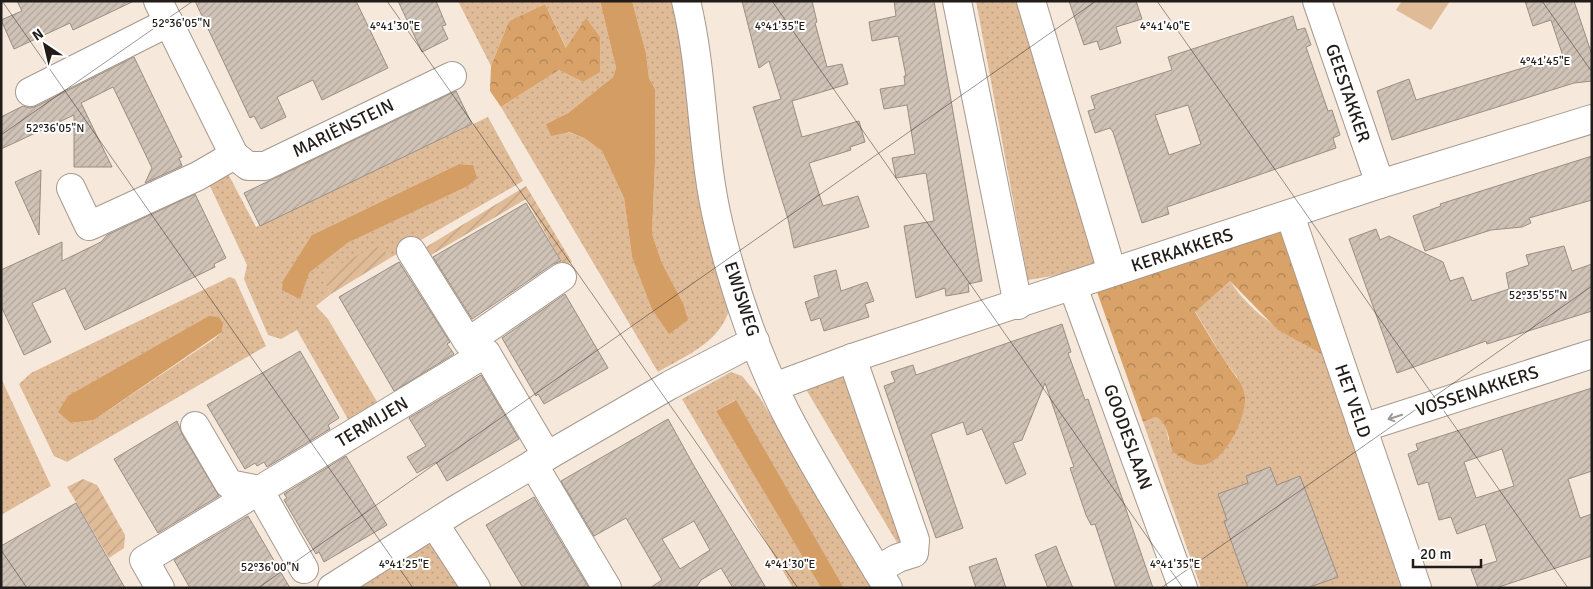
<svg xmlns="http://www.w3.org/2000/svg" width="1593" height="589" font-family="Signika,sans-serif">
<defs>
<pattern id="grass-dots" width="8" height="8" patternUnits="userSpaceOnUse" patternTransform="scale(1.25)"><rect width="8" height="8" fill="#dfbb98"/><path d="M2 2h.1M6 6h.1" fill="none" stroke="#bfa082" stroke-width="1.8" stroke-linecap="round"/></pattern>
<pattern id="forest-crowns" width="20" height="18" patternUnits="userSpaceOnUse" patternTransform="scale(1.25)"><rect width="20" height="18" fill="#d9a268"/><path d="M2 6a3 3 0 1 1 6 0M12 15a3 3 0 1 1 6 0" fill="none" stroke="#b08355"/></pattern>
<pattern id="garden-furrows" width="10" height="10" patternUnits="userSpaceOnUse" patternTransform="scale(1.25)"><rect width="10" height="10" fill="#dfbb98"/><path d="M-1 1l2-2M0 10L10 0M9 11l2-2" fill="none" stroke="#bfa082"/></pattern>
<pattern id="building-hatch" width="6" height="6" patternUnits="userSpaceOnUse" patternTransform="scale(1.25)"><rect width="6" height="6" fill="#cfc2b6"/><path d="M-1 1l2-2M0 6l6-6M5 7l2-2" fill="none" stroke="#b1a69c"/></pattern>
</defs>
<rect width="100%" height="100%" fill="#f6e8db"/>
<g fill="url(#grass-dots)" fill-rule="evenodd">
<path d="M458,1h142l16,67 -3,9 -45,36 -22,11 38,14 18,13 22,47 8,59 51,46 -21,-40 -10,-29 3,-71v-74l-6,-11 -3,-25 -14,-52h43l55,306c-9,35 -43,48 -72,65l-157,-265 58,-37 24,12 -38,-78 -36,17 -18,45z"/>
<polygon points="976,1 1021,1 1100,260 1070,273 1028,280"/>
<path d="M488,117l35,64 -133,77 -5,-8 -62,30 8,14 -15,12 12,13 51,86 -30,16 -52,-91 -16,9 -13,-4 -24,-56 3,-14 -39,-83 18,-12 30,57zM459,164l14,1 -5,21 -102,47 -17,9 -40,31 3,-38z"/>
<path d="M230,277l5,2 31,67 -199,116 -13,-6 -35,-72 12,-11zM223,324l-1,8 -8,7 -120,81 -23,3z"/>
<path d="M1230,281c23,36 61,56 97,76l74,231h-200l-58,-166 13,-5c9,6 11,12 12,23l70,-62 -12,-15 -31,-52z"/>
<polygon points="844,370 854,382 850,396 906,543 899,546 807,391 812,382"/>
<polygon points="731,372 742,376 760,398 873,588 844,588 735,400 716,411 821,588 793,588 682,399"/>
<polygon points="1,378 51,486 1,515"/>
<polygon points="434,539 463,588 350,588"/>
</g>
<g fill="url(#forest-crowns)">
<polygon points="545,4 566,48 586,18 600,37 600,72 583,82 559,70 501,107 490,91 491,66 509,21"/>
<path d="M1282,227l45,130 -49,-27 -48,-49 -35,31c10,16 19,33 30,49 7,12 19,22 20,37 1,20 -21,67 -44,67 -9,0 -21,-8 -28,-13 -5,-13 -4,-27 -17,-35l-13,5 -46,-130z"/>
</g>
<polygon fill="#dfbb98" points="1402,1 1450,1 1431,30 1396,10"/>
<g fill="url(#garden-furrows)">
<polygon points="526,186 572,262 564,266 526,199 431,255 471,320 465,319 423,249"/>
<polygon points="376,246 385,250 390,258 331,294 323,280 341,264"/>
<polygon points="83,479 97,485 125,535 124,548 109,558 67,487"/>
</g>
<g fill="#d49d63">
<polygon points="600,1 632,1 646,53 649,78 655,89 655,163 652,234 662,263 683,303 688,320 669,334 652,309 632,257 624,198 602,151 584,138 569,132 551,136 546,124 568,113 613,77 616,68"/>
<polygon points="459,164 473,165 477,178 468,186 349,242 309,273 300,299 282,290 283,281 312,235"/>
<polygon points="209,316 219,317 223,324 222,332 94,420 71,423 58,412 68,396"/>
<polygon points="736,400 844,588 821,588 716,411"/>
</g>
<g fill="url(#building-hatch)" stroke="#9a8e82" fill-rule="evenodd">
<polygon points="17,1 134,1 73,30 70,23 14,49 1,20 22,11"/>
<polygon points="195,1 356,1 388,68 322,100 313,80 277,97 286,117 261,129 254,116 250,118"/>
<polygon points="398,1 436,1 446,25 442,26 448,39 422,52"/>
<polygon points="742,1 812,1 817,22 815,23 827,67 842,64 848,84 792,101 802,137 859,121 865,142 850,147 851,150 809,163 823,206 858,196 869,227 794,248 788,219 753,107 781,99 769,61 759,68"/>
<polygon points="894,1 934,1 982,281 968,284 969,292 946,296 945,288 916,298 904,226 934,221 926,173 896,178 892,158 915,154 907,105 884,109 880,89 905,85 904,76 906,76 898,36 872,41 869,22 896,16"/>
<polygon points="1069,1 1136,1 1142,19 1116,27 1121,43 1100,50 1097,41 1084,45"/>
<polygon points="1525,1 1574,1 1592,55 1592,81 1574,83 1392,140 1377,91 1409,79 1416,100 1563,56 1551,20 1533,26"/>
<path d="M1293,16l4,14 8,-2 6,17 -5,2 22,64 4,-1 8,25 -7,3 3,10 -169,59 2,7 -27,9 -29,-91 -3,-4 -15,5 -7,-22 7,-2 -4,-13 81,-26 -4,-13zM1188,105l13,39 -32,11 -14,-40z"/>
<polygon points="134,57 182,157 179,158 182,166 145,183 152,168 113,87 81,103 112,167 74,167 74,115 1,149 1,117 23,106 30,108 37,106"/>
<polygon points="456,91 472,124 260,226 244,193"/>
<polygon points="1592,156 1592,200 1529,218 1531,223 1522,227 1491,230 1425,251 1413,216 1441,206 1440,204"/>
<polygon points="41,170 39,235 15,182"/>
<polygon points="195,194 226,258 214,264 215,267 85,330 65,288 32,303 51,342 24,355 1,306 1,270 62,242 62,261 101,242 107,235"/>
<polygon points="526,203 561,261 553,264 472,319 433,257"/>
<polygon points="1376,229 1380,240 1389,236 1443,262 1450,281 1463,277 1472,301 1509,289 1506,273 1529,265 1526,255 1564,246 1572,271 1592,264 1592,311 1487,344 1486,341 1397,373 1349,239"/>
<polygon points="399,262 450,342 447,344 454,354 394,391 339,297"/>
<polygon points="836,270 841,291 867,282 874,301 865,304 869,317 824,331 820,318 811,321 805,302 819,297 814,276"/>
<polygon points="565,294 608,368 544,404 538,394 536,396 502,338"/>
<polygon points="1062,324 1071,352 1068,353 1085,400 1088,399 1153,588 1116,588 1095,524 1091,525 1086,515 1070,468 1074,467 1045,383 1022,440 1013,443 1026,474 1006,484 982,429 967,435 963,422 931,434 963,528 936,538 925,506 884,386 895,382 891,372 913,365 916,375"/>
<polygon points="300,351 339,418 328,425 330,429 267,467 264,462 257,466 255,463 245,469 207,405"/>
<polygon points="481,375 519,439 447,481 436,462 417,473 407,457 426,446 409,418"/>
<path d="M1592,388v83l-24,8 12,39 12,-4v42l-96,32h-18l-7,-19 26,-8 -12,-37 -28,10 -6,-17 -12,3 -11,-38 -10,3 -10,-31 10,-4 -2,-6zM1502,449l12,37 -38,12 -12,-36z"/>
<path d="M668,419l26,47 72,122h-33l-12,-20 -20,12 -5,8h-46l12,-8 -36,-62 -32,18 -33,-55zM694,521l16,29 -30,19 -18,-30z"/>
<polygon points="177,421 182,434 219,496 158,533 114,459"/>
<polygon points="346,456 387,525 324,562 319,552 316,554 302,531 284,500 287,498 284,494"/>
<polygon points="1270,467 1277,485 1300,476 1338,577 1307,588 1248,588 1224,521 1227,520 1218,494 1248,483 1246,476"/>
<polygon points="534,497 589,588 523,588 486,525"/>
<polygon points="76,503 125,588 1,588 1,546"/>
<polygon points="248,516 290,588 190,588 174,560"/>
<polygon points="1056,546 1063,564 1073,588 1048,588 1035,555"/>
<polygon points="996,558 1006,588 976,588 969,567"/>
</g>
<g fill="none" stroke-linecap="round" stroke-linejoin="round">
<g stroke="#a6998d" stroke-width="30">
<g id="street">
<polyline points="158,1 234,155 248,166 265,166 452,76"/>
<polyline points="957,1 1018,305"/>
<polyline points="1031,1 1112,272"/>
<polyline points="1317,1 1380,184"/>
<polyline points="30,92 169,22"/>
<polyline points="71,188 89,226 198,176 234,155"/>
<polyline points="1290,215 1417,588"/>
<polyline points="411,251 468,342 562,277"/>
<polyline points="1073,287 1183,588"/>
<polyline points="471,344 486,353 547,456"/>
<polyline points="852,358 915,540 914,553 898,558 877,570"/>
<polyline points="774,387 852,358 1380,184 1592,119"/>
<polyline points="195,426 229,484 259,490 304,569"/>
<polyline points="1362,428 1592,354"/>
<polyline points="533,464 607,588"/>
<polyline points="435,525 476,588"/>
<polyline points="160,588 144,560 486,353"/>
<polyline points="332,588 457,509 547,456 670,385 755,341"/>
</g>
</g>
<g stroke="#a6998d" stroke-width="30">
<path id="secondary" d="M686,1c18,74 15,151 33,225 15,63 37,127 66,185 31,60 68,119 103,177"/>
</g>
<use href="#street" stroke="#fff" stroke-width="28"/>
<use href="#secondary" stroke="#fff" stroke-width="28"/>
</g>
<defs><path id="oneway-shaft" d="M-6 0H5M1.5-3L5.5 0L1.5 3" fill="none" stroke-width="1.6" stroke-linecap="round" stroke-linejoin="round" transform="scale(1.25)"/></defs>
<use stroke="#9b9997" href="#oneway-shaft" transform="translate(1395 417) rotate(162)"/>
<path fill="none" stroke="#211c18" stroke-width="1" stroke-opacity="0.45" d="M2,1l411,587M387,1l411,587M772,1l411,587M1157,1l411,587M1542,1l50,71M1,135l192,-134M1,550l26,38M258,588l838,-587M1161,588l431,-302"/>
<g text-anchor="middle" stroke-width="4" stroke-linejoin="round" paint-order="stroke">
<g font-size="18" fill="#211c18" stroke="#fff">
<text transform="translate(1348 93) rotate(71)" y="6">GEESTAKKER</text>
<text transform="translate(343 128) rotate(-26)" y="6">MARIËNSTEIN</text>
<text transform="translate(1182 250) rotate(-18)" y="6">KERKAKKERS</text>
<text transform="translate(742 299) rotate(72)" y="6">EWISWEG</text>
<text transform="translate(1477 391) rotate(-18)" y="6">VOSSENAKKERS</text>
<text transform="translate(1353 401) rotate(71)" y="6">HET VELD</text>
<text transform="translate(372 422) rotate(-31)" y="6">TERMIJEN</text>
<text transform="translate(1128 437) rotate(70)" y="6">GOODESLAAN</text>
</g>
</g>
<g font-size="12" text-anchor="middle" fill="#211c18" stroke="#fff" stroke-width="4" stroke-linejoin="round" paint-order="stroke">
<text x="181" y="27">52°36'05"N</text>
<text x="395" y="30">4°41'30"E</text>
<text x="780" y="30">4°41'35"E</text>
<text x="1165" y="30">4°41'40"E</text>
<text x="1545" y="65">4°41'45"E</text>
<text x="55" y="132">52°36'05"N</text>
<text x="1538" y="299">52°35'55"N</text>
<text x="404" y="568">4°41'25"E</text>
<text x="790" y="568">4°41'30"E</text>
<text x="1175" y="568">4°41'35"E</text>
<text x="270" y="571">52°36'00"N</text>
</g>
<rect width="1593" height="589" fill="none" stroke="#211c18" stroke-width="5"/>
<g transform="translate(45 45) rotate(325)" stroke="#ffffff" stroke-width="4" paint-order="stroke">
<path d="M0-4L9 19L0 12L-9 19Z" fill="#211c18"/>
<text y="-8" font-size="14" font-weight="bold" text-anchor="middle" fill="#211c18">N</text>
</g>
<path d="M1413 559v8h68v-8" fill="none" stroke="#211c18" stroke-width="2.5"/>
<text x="1420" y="559" font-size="15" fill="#211c18" stroke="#ffffff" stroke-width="4" paint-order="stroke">20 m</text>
</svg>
